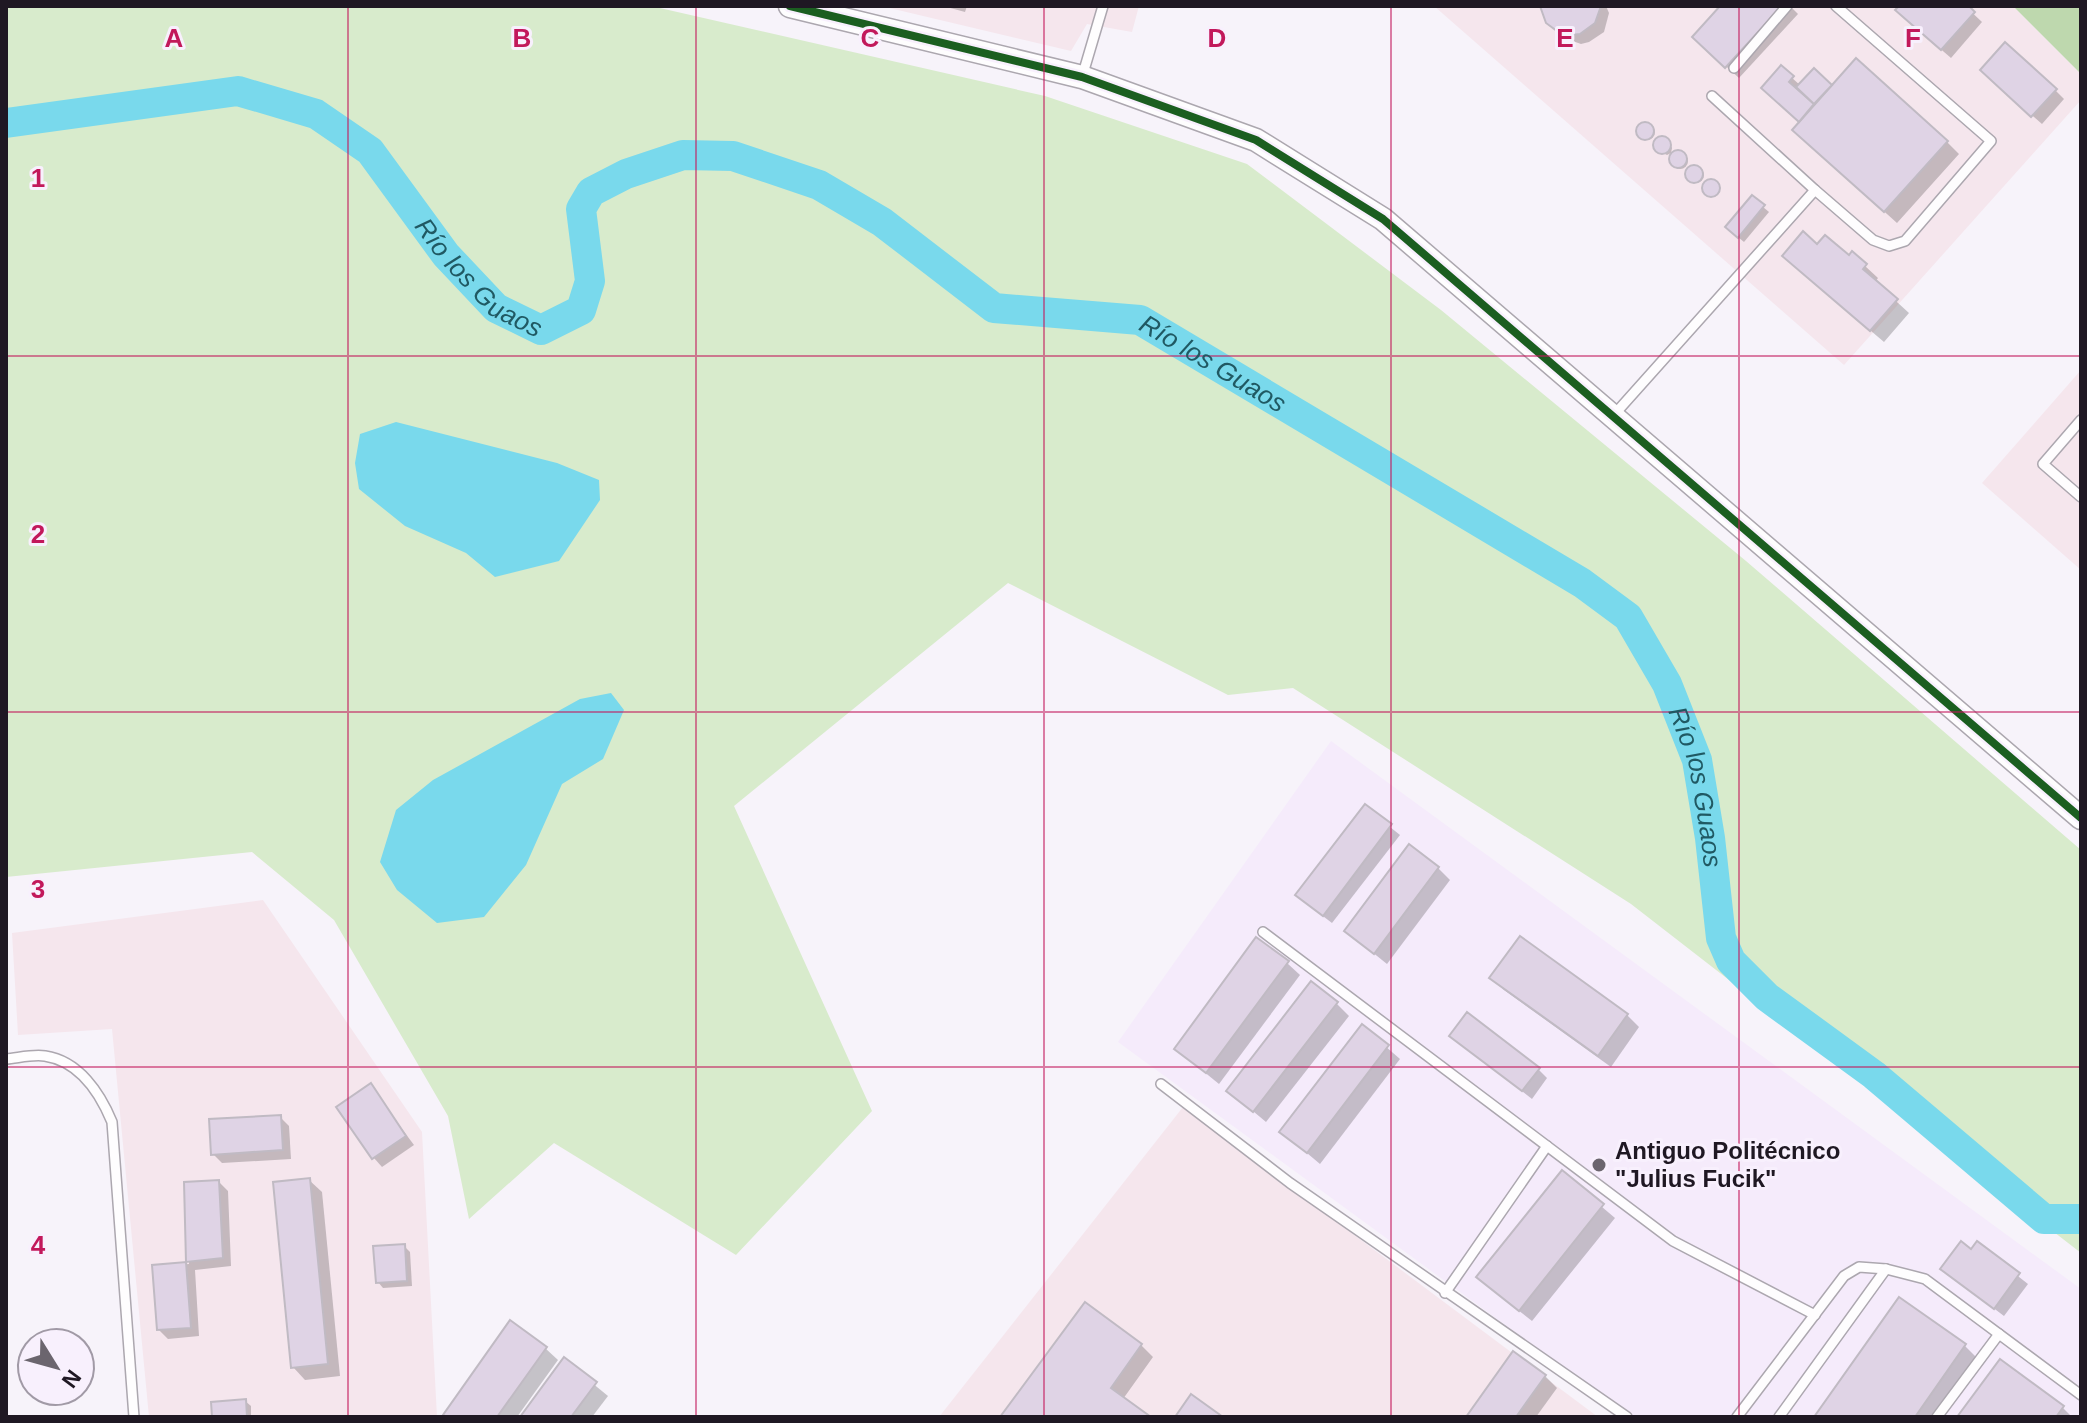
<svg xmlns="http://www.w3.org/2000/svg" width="2087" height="1423" font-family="Arial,sans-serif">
<rect width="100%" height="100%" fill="#f7f3fa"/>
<polygon fill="#f5ebfb" points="1331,741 2081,1289 2081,1417 1631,1417 1118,1042"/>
<g fill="#f5e6ed">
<polygon points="881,6 1139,6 1132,32 1087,24 1071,51"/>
<polygon points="1434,6 2013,6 2081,74 2081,100 1844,365"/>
<polygon points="2081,370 2081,570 1982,483"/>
<polygon points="263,900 422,1132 437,1417 149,1417 112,1029 18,1035 12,933"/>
<polygon points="1183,1107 1598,1417 939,1417"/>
</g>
<polygon fill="#d8ebcc" points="6,6 651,6 1045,96 1247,164 1441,310 1746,561 2081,850 2081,1253 1631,904 1293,688 1228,695 1008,583 734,806 872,1111 736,1255 554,1143 469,1219 448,1116 334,920 252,852 6,877"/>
<polygon fill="#bed8ae" points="2013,6 2081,6 2081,74"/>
<g fill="#79d9ec">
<polygon points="396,422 557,463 599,480 600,500 559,561 495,577 466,553 405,526 359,489 355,463 360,434"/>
<polygon points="611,693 624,710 603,759 562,784 526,865 484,917 437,923 397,890 380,862 396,810 433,780 580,699"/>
</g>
<g fill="#0003">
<polygon points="943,6 967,6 965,12"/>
<polygon points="1543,6 1606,6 1609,13 1604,32 1589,42 1581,44 1564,38 1548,22"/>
<polygon points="1723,6 1790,6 1798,14 1739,78 1707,49"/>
<polygon points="1901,6 1965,6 1982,22 1951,58 1906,19"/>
<polygon points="1781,68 1801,86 1814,71 1832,88 1947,142 1959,154 1897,223 1807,142 1802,122 1764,88"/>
<polygon points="1991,79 2055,90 2064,99 2042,124"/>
<circle cx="1647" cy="132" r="8"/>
<polygon points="1663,138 1670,143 1672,148 1671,153 1667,155 1656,149 1655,145 1658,139"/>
<circle cx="1680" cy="161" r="8"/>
<circle cx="1696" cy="175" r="8"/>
<circle cx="1712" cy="189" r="8"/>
<polygon points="1763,207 1769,212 1744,242 1733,233"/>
<polygon points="1818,247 1849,258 1852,254 1878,278 1875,282 1909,313 1884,342 1797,268"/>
<polygon points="1365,807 1400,835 1332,923 1307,904"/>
<polygon points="1438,868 1450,880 1387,964 1346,931"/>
<polygon points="1287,963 1300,975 1219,1084 1176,1049"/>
<polygon points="1492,978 1627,1015 1639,1027 1611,1067 1504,990"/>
<polygon points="1337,1004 1349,1016 1266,1122 1229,1091"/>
<polygon points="1362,1026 1400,1059 1320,1164 1282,1132"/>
<polygon points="1461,1044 1538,1069 1547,1078 1532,1099"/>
<polygon points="370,1086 414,1145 382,1167 374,1158"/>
<polygon points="280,1117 289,1126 291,1159 222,1163 213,1154"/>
<polygon points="1562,1173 1615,1218 1532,1321 1491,1289"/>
<polygon points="309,1180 322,1192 340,1376 305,1380 293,1367"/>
<polygon points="219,1182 228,1191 231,1266 195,1270 199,1336 168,1339 159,1330 154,1267 189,1264 186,1184"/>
<polygon points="1977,1244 2028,1284 2004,1316 1942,1269 1972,1252"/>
<polygon points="404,1246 410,1252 412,1286 383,1288 378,1282"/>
<polygon points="1085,1304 1141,1345 1153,1357 1123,1399 1148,1417 1003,1417"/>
<polygon points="1965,1346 1977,1358 1935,1417 1817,1417"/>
<polygon points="545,1348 558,1360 517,1417 448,1417"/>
<polygon points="564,1360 608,1396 592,1417 522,1417"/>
<polygon points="2000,1361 2063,1408 2072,1417 1959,1417"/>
<polygon points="1545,1376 1557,1388 1536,1417 1468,1417"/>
<polygon points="245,1401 251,1406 251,1417 214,1417"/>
</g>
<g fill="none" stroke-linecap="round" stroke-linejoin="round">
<path stroke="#79d9ec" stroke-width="30" id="s1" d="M6,123l232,-32 78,23 54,37 76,104 50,53 45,22 40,-20 9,-29 -9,-72 10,-17 35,-18 57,-19 50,1 86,29 63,37 112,86 146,12 442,263 46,34 39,67 30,76 13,78 11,100 10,23 36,36 107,78 170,144h37"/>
</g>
<g fill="#dfd3e5" stroke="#c0bac3" stroke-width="2">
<polygon points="1540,6 1601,6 1595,23 1580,34 1571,35 1561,34 1546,23"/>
<polygon points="1720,6 1782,6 1725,68 1692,37"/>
<polygon points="1899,6 1969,6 1975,12 1941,50 1895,10"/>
<polygon points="2005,42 2057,89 2031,117 1980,70"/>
<polygon points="1856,58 1948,141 1884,212 1792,130"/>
<polygon points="1781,65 1794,76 1789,82 1814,104 1799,122 1761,88"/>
<polygon points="1814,68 1832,85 1814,104 1796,87"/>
<circle cx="1645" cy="131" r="9"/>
<circle cx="1662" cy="145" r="9"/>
<circle cx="1678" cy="159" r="9"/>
<circle cx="1694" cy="174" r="9"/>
<circle cx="1711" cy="188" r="9"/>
<polygon points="1752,195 1765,205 1738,238 1725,227"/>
<polygon points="1803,231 1817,244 1825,235 1849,255 1852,251 1867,264 1863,269 1898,299 1870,331 1782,256"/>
<polygon points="1365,804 1392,824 1323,916 1295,895"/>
<polygon points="1409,844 1439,867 1374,954 1344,931"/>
<polygon points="1520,936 1628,1014 1598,1056 1489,978"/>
<polygon points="1256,937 1289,961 1206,1073 1174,1049"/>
<polygon points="1311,981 1338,1002 1253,1112 1226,1091"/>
<polygon points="1467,1012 1540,1068 1522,1091 1449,1036"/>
<polygon points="1362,1024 1389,1045 1307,1153 1279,1132"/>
<polygon points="371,1083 406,1136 372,1159 336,1107"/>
<polygon points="281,1115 283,1150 211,1155 209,1119"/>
<polygon points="1562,1170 1604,1204 1519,1311 1476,1277"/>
<polygon points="310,1178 328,1364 291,1368 273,1182"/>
<polygon points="219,1180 223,1258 186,1262 184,1182"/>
<polygon points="1961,1241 1971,1249 1977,1241 2020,1273 1994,1309 1940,1269"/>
<polygon points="405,1244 407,1281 376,1283 373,1246"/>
<polygon points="186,1262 191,1328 157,1330 152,1265"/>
<polygon points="1899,1297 1966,1344 1915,1417 1814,1417"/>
<polygon points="1085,1302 1142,1344 1111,1388 1151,1417 1000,1417"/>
<polygon points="510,1320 547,1347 497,1417 447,1417 443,1415"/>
<polygon points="1513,1351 1546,1375 1516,1417 1466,1417"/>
<polygon points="564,1357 597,1382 571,1417 520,1417"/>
<polygon points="2000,1359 2064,1406 2056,1417 1957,1417"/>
<polygon points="1191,1394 1223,1417 1175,1417"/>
<polygon points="246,1399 247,1417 212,1417 211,1402"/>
</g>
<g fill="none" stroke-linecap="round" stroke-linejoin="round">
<g stroke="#aca7af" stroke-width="12">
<g id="service">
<polyline points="1734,68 1787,6"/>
<polyline points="1082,77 1103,6"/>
<polyline points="1712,96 1815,190"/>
<polyline points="1613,416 1815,190 1873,240 1889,246 1905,241 1991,141 1836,6"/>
<polyline points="2081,420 2043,464 2081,497"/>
<polyline points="1263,932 1673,1241 1815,1315"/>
<path d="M6,1059c12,-1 27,-5 39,-3 34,5 55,37 67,66l22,295"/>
<polyline points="1161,1084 1290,1183 1627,1417"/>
<polyline points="1445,1293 1547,1146"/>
<polyline points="1737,1417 1844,1276 1859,1267 1886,1269 1925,1279 2081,1395"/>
<polyline points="1779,1417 1886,1269"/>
<polyline points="1937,1417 1999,1334"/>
</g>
</g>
<g stroke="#aca7af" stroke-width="25">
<polyline id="tertiary" points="790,6 1082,77 1256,140 1383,219 2081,818"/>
</g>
<use href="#service" stroke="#fefdfe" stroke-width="9"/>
<use href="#tertiary" stroke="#fefdfe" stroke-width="22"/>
<g stroke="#f8f0fd" stroke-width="13">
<polyline id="cycleway" points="790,6 1082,77 1256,140 1383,219 2081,818"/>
</g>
<use href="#cycleway" stroke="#1b5e20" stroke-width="8"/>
</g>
<path fill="none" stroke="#c2185b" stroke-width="2" stroke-opacity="0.55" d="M348,6v1411M696,6v1411M1044,6v1411M1391,6v1411M1739,6v1411M6,356h2075M6,712h2075M6,1067h2075"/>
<circle fill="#6b656e" stroke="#f8f0fd" stroke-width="3" cx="1599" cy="1165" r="8"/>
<g text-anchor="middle" stroke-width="6" stroke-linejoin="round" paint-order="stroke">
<g font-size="24" font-weight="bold" fill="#1f1823" stroke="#f8f0fd" text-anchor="start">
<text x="1615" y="1159">Antiguo Politécnico<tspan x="1615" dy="28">"Julius Fucik"</tspan></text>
</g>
<g font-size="26" font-style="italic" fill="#205963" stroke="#f8f0fd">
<text dy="9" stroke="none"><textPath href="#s1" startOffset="550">Río los Guaos</textPath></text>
<text dy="9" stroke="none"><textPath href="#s1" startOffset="1486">Río los Guaos</textPath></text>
<text dy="9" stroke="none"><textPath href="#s1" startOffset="2158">Río los Guaos</textPath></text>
</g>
</g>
<g font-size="26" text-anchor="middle" font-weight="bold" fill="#c2185b" stroke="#f8f0fd" stroke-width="6" stroke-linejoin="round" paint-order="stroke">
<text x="174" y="47">A</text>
<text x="522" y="47">B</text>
<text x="870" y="47">C</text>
<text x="1217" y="47">D</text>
<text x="1565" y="47">E</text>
<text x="1913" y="47">F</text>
<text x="38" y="187">1</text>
<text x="38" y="543">2</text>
<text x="38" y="898">3</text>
<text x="38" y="1254">4</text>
</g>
<rect width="2087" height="1423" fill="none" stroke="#1f1823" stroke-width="16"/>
<g transform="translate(56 1367) rotate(127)"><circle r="38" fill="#f8f0fd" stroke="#a19aa6" stroke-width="2"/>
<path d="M0-6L14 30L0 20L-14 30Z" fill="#6b656e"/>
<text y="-12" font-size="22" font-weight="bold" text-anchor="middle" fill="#1f1823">N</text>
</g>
</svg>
